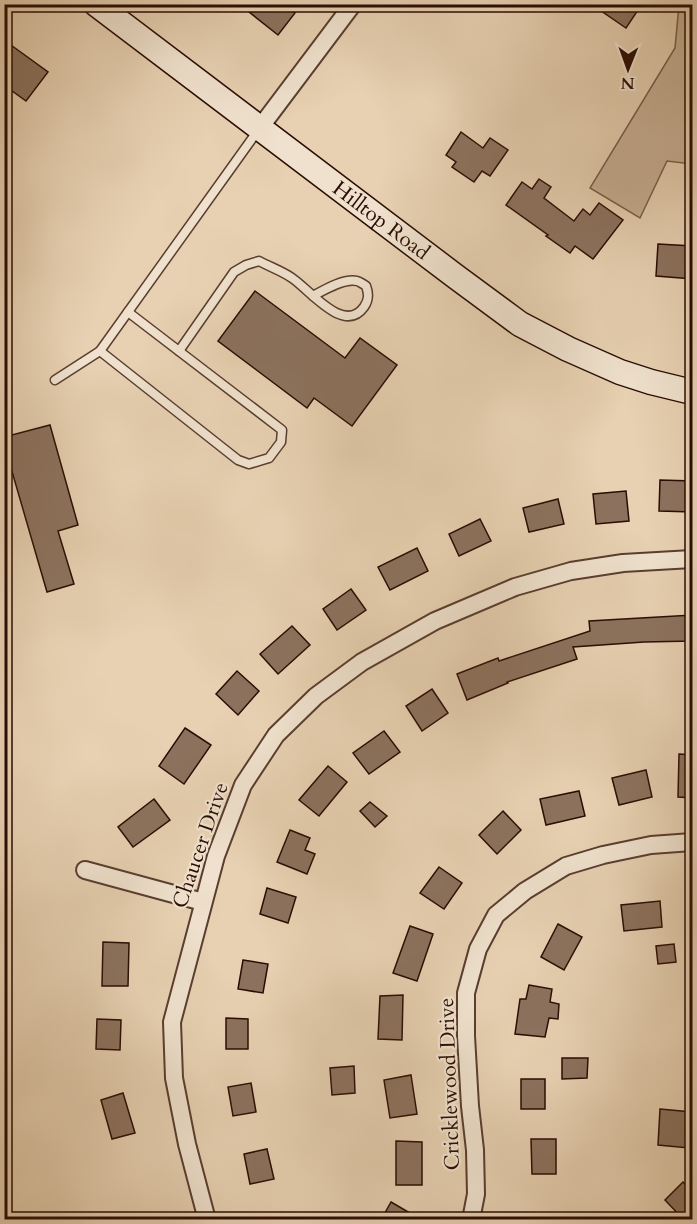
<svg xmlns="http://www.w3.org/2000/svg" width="697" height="1224" font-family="Cardo,serif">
<rect width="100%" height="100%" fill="#e7d1b2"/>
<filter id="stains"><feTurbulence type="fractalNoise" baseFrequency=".00333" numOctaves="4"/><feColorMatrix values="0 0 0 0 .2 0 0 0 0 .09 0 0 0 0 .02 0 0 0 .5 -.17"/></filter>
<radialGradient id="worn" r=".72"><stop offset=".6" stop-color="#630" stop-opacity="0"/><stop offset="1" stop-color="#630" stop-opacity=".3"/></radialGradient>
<polygon fill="#c7b094" stroke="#785e4c" stroke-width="1.5" points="679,5 692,5 692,164 667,161 640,218 590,188 675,48"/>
<g fill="#8c725e" stroke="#2a0c03" stroke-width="1.5">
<polygon points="239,4 283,4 295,13 278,35"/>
<polygon points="591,4 642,4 626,28"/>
<polygon points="4,40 48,72 26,101 4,85"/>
<polygon points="461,132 483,148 490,138 508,150 490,176 482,171 474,182 452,167 456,162 446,155"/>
<polygon points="539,179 551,187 544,198 574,221 583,209 590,215 599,203 623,220 593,259 575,246 570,253 546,236 548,235 506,205 522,182 532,189"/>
<polygon points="658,244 693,246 693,279 656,276"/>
<polygon points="255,291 345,358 360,338 397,365 352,426 314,398 307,408 218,341"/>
<polygon points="50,425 78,525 58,531 74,584 47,592 4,444 4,437"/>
<polygon points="660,480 693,481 693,512 659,511"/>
<polygon points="626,491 629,521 596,524 593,494"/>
<polygon points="558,499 564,524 529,532 523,508"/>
<polygon points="480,519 491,541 459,556 449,534"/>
<polygon points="417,548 428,571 390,590 378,567"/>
<polygon points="351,589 366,610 337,630 323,609"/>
<polygon points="693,615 693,641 644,642 573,647 577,659 507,682 508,683 467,700 457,674 498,658 499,661 590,631 589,621"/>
<polygon points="292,626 310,645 278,674 260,654"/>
<polygon points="237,671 259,691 238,715 216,694"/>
<polygon points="432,689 448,713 422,731 406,706"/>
<polygon points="185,728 211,745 184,784 159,766"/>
<polygon points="384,731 400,752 369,774 353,753"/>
<polygon points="679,754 693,755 693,798 678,797"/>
<polygon points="328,766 347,782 319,816 299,800"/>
<polygon points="646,770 652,797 619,805 612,778"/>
<polygon points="579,791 585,816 546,825 540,799"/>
<polygon points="154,799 170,820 133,847 118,827"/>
<polygon points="370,802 387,816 375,827 360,811"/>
<polygon points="503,811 521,830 497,854 479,835"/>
<polygon points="290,830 310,838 305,850 315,854 307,874 277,862"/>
<polygon points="439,867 462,883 444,909 420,893"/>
<polygon points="267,888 296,897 288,923 260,914"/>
<polygon points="660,901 662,927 624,931 621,905"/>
<polygon points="558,924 582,937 564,970 541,957"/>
<polygon points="410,926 433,934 417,981 393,973"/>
<polygon points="103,942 129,943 128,986 102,986"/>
<polygon points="674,944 676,962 658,964 656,946"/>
<polygon points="243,960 268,964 263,993 238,989"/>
<polygon points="529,985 552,989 550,1002 559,1004 558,1019 549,1018 545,1037 515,1034 520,999 526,999"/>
<polygon points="403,995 402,1040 378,1039 380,996"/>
<polygon points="226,1018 248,1019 248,1049 226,1049"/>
<polygon points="97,1019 121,1020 120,1050 96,1049"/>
<polygon points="562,1058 588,1058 587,1078 562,1079"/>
<polygon points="354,1066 355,1093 332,1095 330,1068"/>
<polygon points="411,1075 417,1114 390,1118 384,1080"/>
<rect x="521" y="1079" width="24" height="30"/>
<polygon points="251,1083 256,1112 233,1116 228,1087"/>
<polygon points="123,1093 135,1133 112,1139 101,1100"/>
<polygon points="660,1109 692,1112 689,1148 658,1145"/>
<polygon points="531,1139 556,1139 556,1174 532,1174"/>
<polygon points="396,1141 422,1142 422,1185 396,1185"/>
<polygon points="267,1149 274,1179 250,1184 244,1154"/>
<polygon points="683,1182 693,1192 693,1214 686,1220 684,1220 665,1200"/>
<polygon points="391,1202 422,1220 381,1220"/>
</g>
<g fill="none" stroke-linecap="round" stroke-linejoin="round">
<g stroke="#593d2f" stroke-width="11">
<g id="lane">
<polyline points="100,351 238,460 249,464 269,458 281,442 282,430 128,312"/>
<path d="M179,351l55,-79 12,-7 13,-4c11,6 23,10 33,17 18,12 52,57 72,29 5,-7 5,-13 2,-21 -1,-1 -8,-5 -9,-5 -13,-3 -33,9 -44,15"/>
<polyline points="55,380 100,351 259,129"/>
</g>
</g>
<g stroke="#593d2f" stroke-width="20">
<g id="street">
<polyline points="259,129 353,4"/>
<polyline points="85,870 203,902"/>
<polyline points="207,1220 187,1144 174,1078 172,1022 216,856 243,785 276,735 316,696 362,662 435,621 515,587 571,571 623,563 692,559"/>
<polyline points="471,1220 476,1194 475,1150 470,1106 466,1036 466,993 478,949 496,915 525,891 566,866 603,855 651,845 692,842"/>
</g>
</g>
<g stroke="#2a0c03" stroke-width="27">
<g id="secondary">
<path id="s1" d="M96,4l359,272 65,48 48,25 52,23 31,10 41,10"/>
</g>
</g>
<use href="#lane" stroke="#efe1cd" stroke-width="8"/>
<use href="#street" stroke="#efe1cd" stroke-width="16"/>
<use href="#secondary" stroke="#efe1cd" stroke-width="24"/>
</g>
<g text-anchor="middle" stroke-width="4.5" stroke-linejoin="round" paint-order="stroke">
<g font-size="21" fill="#2a0c03" stroke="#efe1cd">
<text dy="7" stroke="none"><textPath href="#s1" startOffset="358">Hilltop Road</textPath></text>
<text transform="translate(200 845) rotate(-71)" y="7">Chaucer Drive</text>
<text transform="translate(449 1084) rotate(-92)" y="7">Cricklewood Drive</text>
</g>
</g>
<rect width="697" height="1224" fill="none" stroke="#e7d1b2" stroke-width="24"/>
<rect x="6" y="6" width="685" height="1212" fill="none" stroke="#2a0c03" stroke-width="3"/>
<rect x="12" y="12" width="673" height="1200" fill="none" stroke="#2a0c03" stroke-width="1.5"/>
<g transform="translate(628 69) rotate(181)" stroke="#efe1cd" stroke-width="4.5" paint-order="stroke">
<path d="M0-4.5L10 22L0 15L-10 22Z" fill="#2a0c03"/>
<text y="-9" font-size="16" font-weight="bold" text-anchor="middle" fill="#2a0c03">N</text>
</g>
<rect width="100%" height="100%" filter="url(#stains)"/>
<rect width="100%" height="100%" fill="url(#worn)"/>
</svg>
